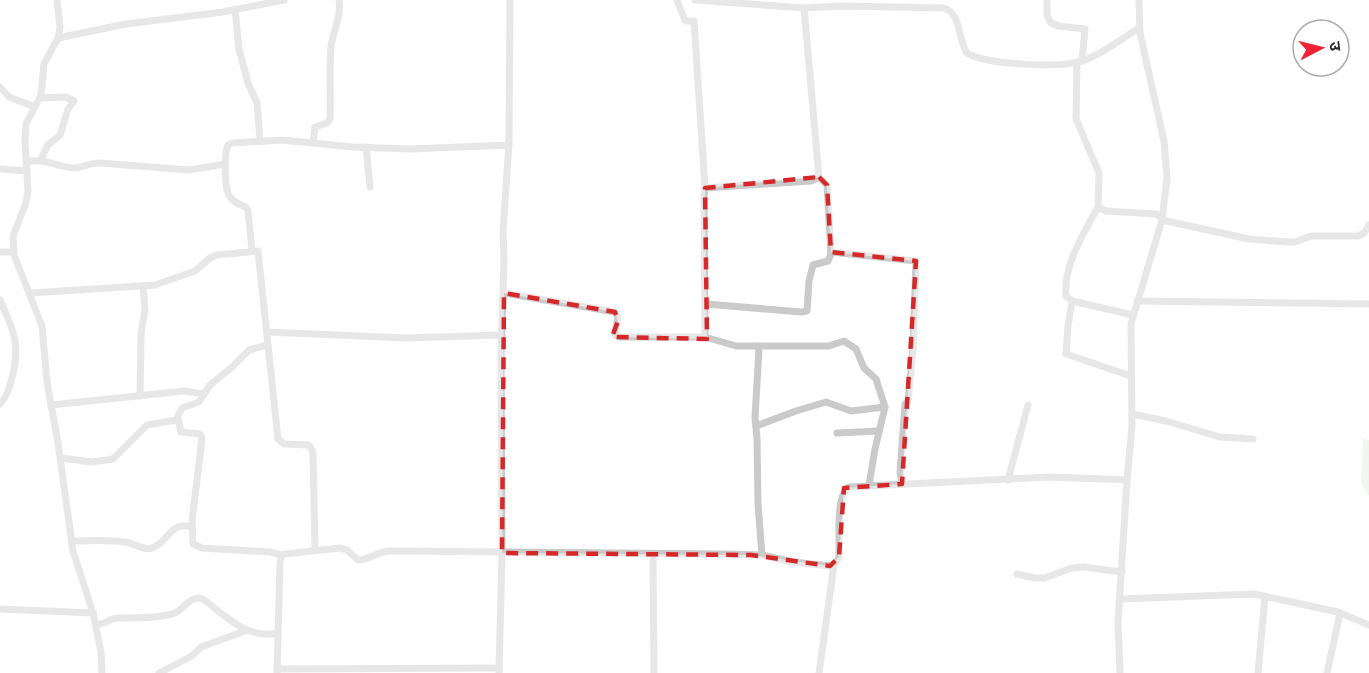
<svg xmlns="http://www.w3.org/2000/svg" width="1369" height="673" font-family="Mulish,'Noto Sans Devanagari',sans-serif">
<rect width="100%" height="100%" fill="#fff"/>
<polygon fill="#e3ebd9" points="1363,439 1369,440 1369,496 1361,483"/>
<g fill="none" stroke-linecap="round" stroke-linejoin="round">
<g stroke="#cacaca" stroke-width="7">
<polyline points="57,0 60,27 58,38 44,64 41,95 26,124 25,142 28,191 26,203 13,236 14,255 42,326 47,382 58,443 73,551 93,613 101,652 102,673"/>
<polyline points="677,0 685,21 694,21 705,188"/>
<path d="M695,0l109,8 37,-2 103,2c17,5 14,32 23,45 19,12 93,15 115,8 21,-7 39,-22 57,-33"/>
<polyline points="1047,0 1047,15 1050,22 1058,26 1085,29 1082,61"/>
<polyline points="235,9 239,49 248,83 257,103 260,140"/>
<polyline points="58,38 126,24 223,12 284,0"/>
<polyline points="1077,62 1076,119 1099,173 1098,207 1106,211 1156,214 1162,218"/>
<polyline points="0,87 9,97 35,107"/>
<polyline points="40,98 66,97 74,101 68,109 60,135 47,146 41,160"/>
<path d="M313,143l2,-16 12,-4 3,-4c1,-24 -1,-49 1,-72 2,-16 11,-32 8,-47"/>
<polyline points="366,147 370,187"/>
<path d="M26,162c18,-5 32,6 50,6 9,-1 15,-6 24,-5l89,7 36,-6"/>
<polyline points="0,169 27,171"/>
<path d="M1098,207c-14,26 -35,58 -32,89l6,5 61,14"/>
<polyline points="1162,220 1249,239 1288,242 1295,242 1311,236 1358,236 1364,233 1369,225"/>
<path d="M252,250l-4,-39 -2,-4c-6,-2 -12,-4 -16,-10 -6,-8 -6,-43 -2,-52l4,-2 50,-3 70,7 58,2 99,-4"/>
<polyline points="0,252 13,252"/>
<polyline points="831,252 916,261 913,349 908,401 905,404 900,472 902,484"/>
<polyline points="30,293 155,285 195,271 210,258 217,255 258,251 278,439 284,444 308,445 310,446 313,453 315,550"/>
<polyline points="504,293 615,312 618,317 615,334 620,337 705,337 704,196 705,188 811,181 819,177 804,8"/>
<path d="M0,300c13,30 20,41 13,74 -3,12 -5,21 -13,30"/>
<polyline points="1072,301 1068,326 1066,354 1131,376"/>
<polyline points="1137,301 1369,304"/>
<polyline points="706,304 801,312 807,311 809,281 813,265 828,261 831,254 827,185 819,177"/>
<polyline points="267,332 405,338 502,335"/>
<polyline points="705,337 736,346 756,346 759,349 755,417 757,439 758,504 762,555"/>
<polyline points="756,346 829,346 844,341 856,349 864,368 876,379 885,407 875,449 869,485"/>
<polyline points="140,396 141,333 145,310 143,287"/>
<polyline points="51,405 184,391 204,394"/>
<polyline points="1132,414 1166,421 1220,437 1253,439"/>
<polyline points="178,418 181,432 200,434 202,438 192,521 193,544 202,548 270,552 282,555"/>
<polyline points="756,426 796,411 826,402 851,411 885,407"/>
<polyline points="837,433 879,431"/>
<polyline points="61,458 92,462 113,459 147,425 176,420 182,408 199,402 210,385 231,368 249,350 268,345"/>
<polyline points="1008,480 1028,405"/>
<path d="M72,541c17,0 35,-2 53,1 8,1 19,9 27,6 17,-6 19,-28 40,-21"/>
<polyline points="653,554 654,673"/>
<polyline points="1017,574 1035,578 1044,578 1072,568 1083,567 1122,572"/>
<polyline points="1120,599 1254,594 1338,612 1369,625"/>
<polyline points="0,609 93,613"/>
<path d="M96,624c9,2 13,-6 22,-6 18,-1 40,1 57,-5 11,-5 14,-18 28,-14 23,17 44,41 75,34"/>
<polyline points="277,669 499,668"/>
<polyline points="159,673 192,656 201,647 245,631"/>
<path d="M277,673l3,-111 2,-7 3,-1 55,-6 7,2 11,10c11,0 19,-8 30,-9l336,3 38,1 31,7 37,4 6,-3 3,-6c1,-16 -4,-62 10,-70l201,-10 77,3 5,-54 -1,-102 31,-104 5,-42 -3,-37 -24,-108 -1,-33"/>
<polyline points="499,673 502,553 501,356 504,260 503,231 509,143 510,0"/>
<polyline points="819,673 834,565"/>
<polyline points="1120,673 1118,623 1127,480"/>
<polyline points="1258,673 1265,596"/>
<polyline points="1327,673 1340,613"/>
</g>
</g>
<path d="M0 0H1369V673H0ZM819,177l8,8 4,67 85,9 -14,223 -58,4 -5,69 -9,9 -79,-11 -249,-2 2,-260 111,19 3,9 -6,16 95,2 -2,-151z" fill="#fff" fill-opacity=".55" fill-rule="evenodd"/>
<path fill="none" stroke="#d62828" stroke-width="4.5" stroke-dasharray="12 8" stroke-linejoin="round" d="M819,177l8,8 4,67 85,9 -14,223 -58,4 -5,69 -9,9 -79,-11 -249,-2 2,-260 111,19 3,9 -6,16 95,2 -2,-151z"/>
<g transform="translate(1321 48) rotate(83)"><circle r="28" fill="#ffffff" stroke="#ababab" stroke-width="1.5"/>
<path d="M0-4.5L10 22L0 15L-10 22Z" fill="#f02234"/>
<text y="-9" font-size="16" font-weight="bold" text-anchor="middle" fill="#2d2d2d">उ</text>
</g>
</svg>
